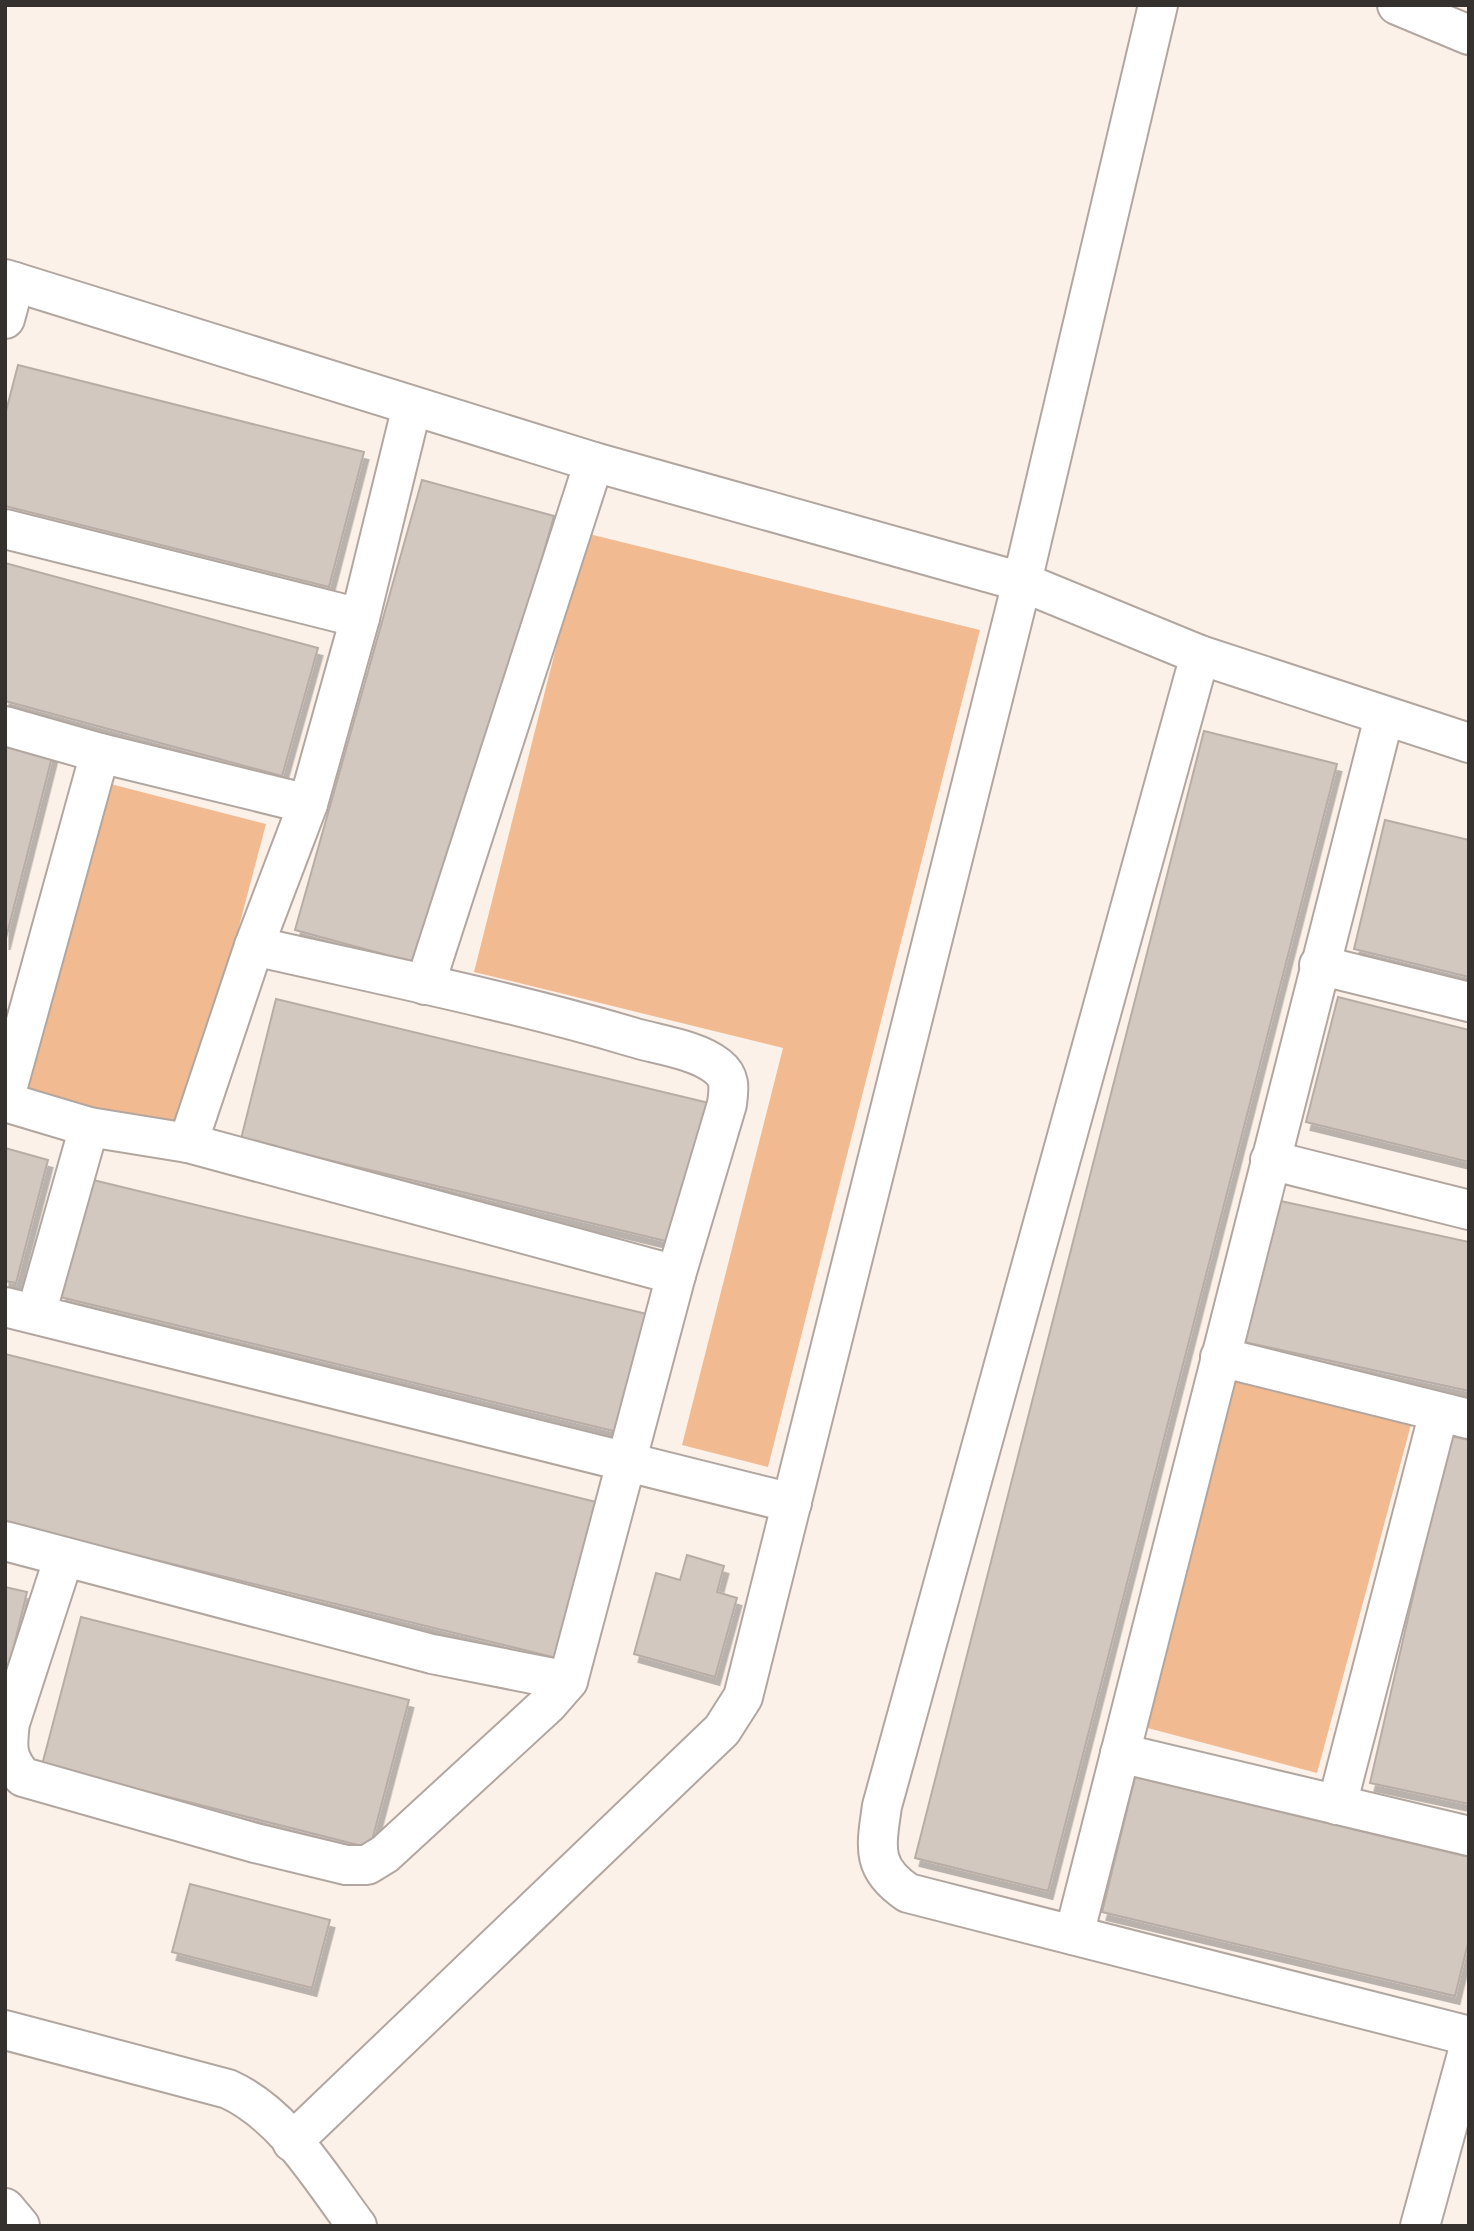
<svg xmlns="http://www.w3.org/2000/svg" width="1474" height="2231" font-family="Spectral,serif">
<defs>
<filter id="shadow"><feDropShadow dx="4.5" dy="8" stdDeviation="0" flood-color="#0004"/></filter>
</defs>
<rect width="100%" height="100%" fill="#fcf1e9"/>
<g fill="#f2ba91">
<polygon points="585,533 980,630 768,1467 682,1445 783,1048 474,972"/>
<polygon points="103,782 266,824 183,1139 20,1096"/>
<polygon points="1235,1374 1412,1421 1317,1773 1140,1726"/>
</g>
<g fill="#d3c8c0" stroke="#b8ada6" stroke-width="2" filter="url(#shadow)">
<polygon points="18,365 364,452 329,587 5,506 5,415"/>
<polygon points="422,480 554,516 427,966 295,930"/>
<polygon points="5,563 318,648 282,776 5,701"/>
<polygon points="1204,731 1337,764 1048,1891 915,1858"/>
<polygon points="5,742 53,753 5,942"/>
<polygon points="1385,820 1469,840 1469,977 1354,949"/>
<polygon points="1338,997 1469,1030 1469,1162 1306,1122"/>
<polygon points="276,999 709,1103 674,1243 241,1139"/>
<polygon points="5,1148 48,1160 16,1283 5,1281"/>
<polygon points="89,1179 655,1316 626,1434 60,1297"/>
<polygon points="1276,1200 1469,1242 1469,1391 1244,1342"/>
<polygon points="5,1354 608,1505 569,1661 5,1523"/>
<polygon points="1450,1436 1469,1440 1469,1804 1370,1783"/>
<polygon points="687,1555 724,1566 717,1592 737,1598 715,1677 634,1654 656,1573 680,1580"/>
<polygon points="5,1587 27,1592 5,1683"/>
<polygon points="81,1617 409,1700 370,1848 42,1765"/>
<polygon points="1135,1777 1469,1857 1469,1939 1455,1996 1102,1912"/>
<polygon points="190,1884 330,1920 312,1988 172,1952"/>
</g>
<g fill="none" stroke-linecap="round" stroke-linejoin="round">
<g stroke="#b2a7a0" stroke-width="42">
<g id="minor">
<polyline points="1397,5 1469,35"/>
<polyline points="5,279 594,462 1022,582 1200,655 1469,743"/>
<polyline points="5,319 15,282"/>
<polyline points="5,529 360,618"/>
<path d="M1200,655l-318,1151c-6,42 -11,62 26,87l561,143"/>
<polyline points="5,726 100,753 308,804"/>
<polyline points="1319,965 1469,1002"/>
<polyline points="425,985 594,462"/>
<polyline points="5,1097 100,753"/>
<polyline points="5,1102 89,1127 188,1143 676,1275"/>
<polyline points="188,1143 254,946 308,804 360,618 412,406"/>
<polyline points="1270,1160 1469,1210"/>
<polyline points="5,1307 792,1503"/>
<polyline points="36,1314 89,1127"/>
<polyline points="1220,1357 1469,1419"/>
<polyline points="5,1541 432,1654 568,1681"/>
<path d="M64,1557l-54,166c-3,24 -4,35 13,54l232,66 91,22h21l18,-11 163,-150 20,-23 108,-406 51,-171c2,-16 4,-27 -10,-38 -22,-17 -59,-21 -85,-29 -125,-37 -251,-62 -378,-91"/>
<polyline points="1120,1753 1469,1836"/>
<polyline points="1337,1805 1439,1412"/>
<polyline points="1074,1935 1384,717"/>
<path d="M5,2030l223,59c57,26 92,88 129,137"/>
<polyline points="292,2142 722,1730 743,1697 1022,582 1158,5"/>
<polyline points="5,2208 20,2226"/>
<polyline points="1420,2226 1469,2047"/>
</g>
</g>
<use href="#minor" stroke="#fff" stroke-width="38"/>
</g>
<rect width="1474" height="2231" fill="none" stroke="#35312e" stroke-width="14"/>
</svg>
